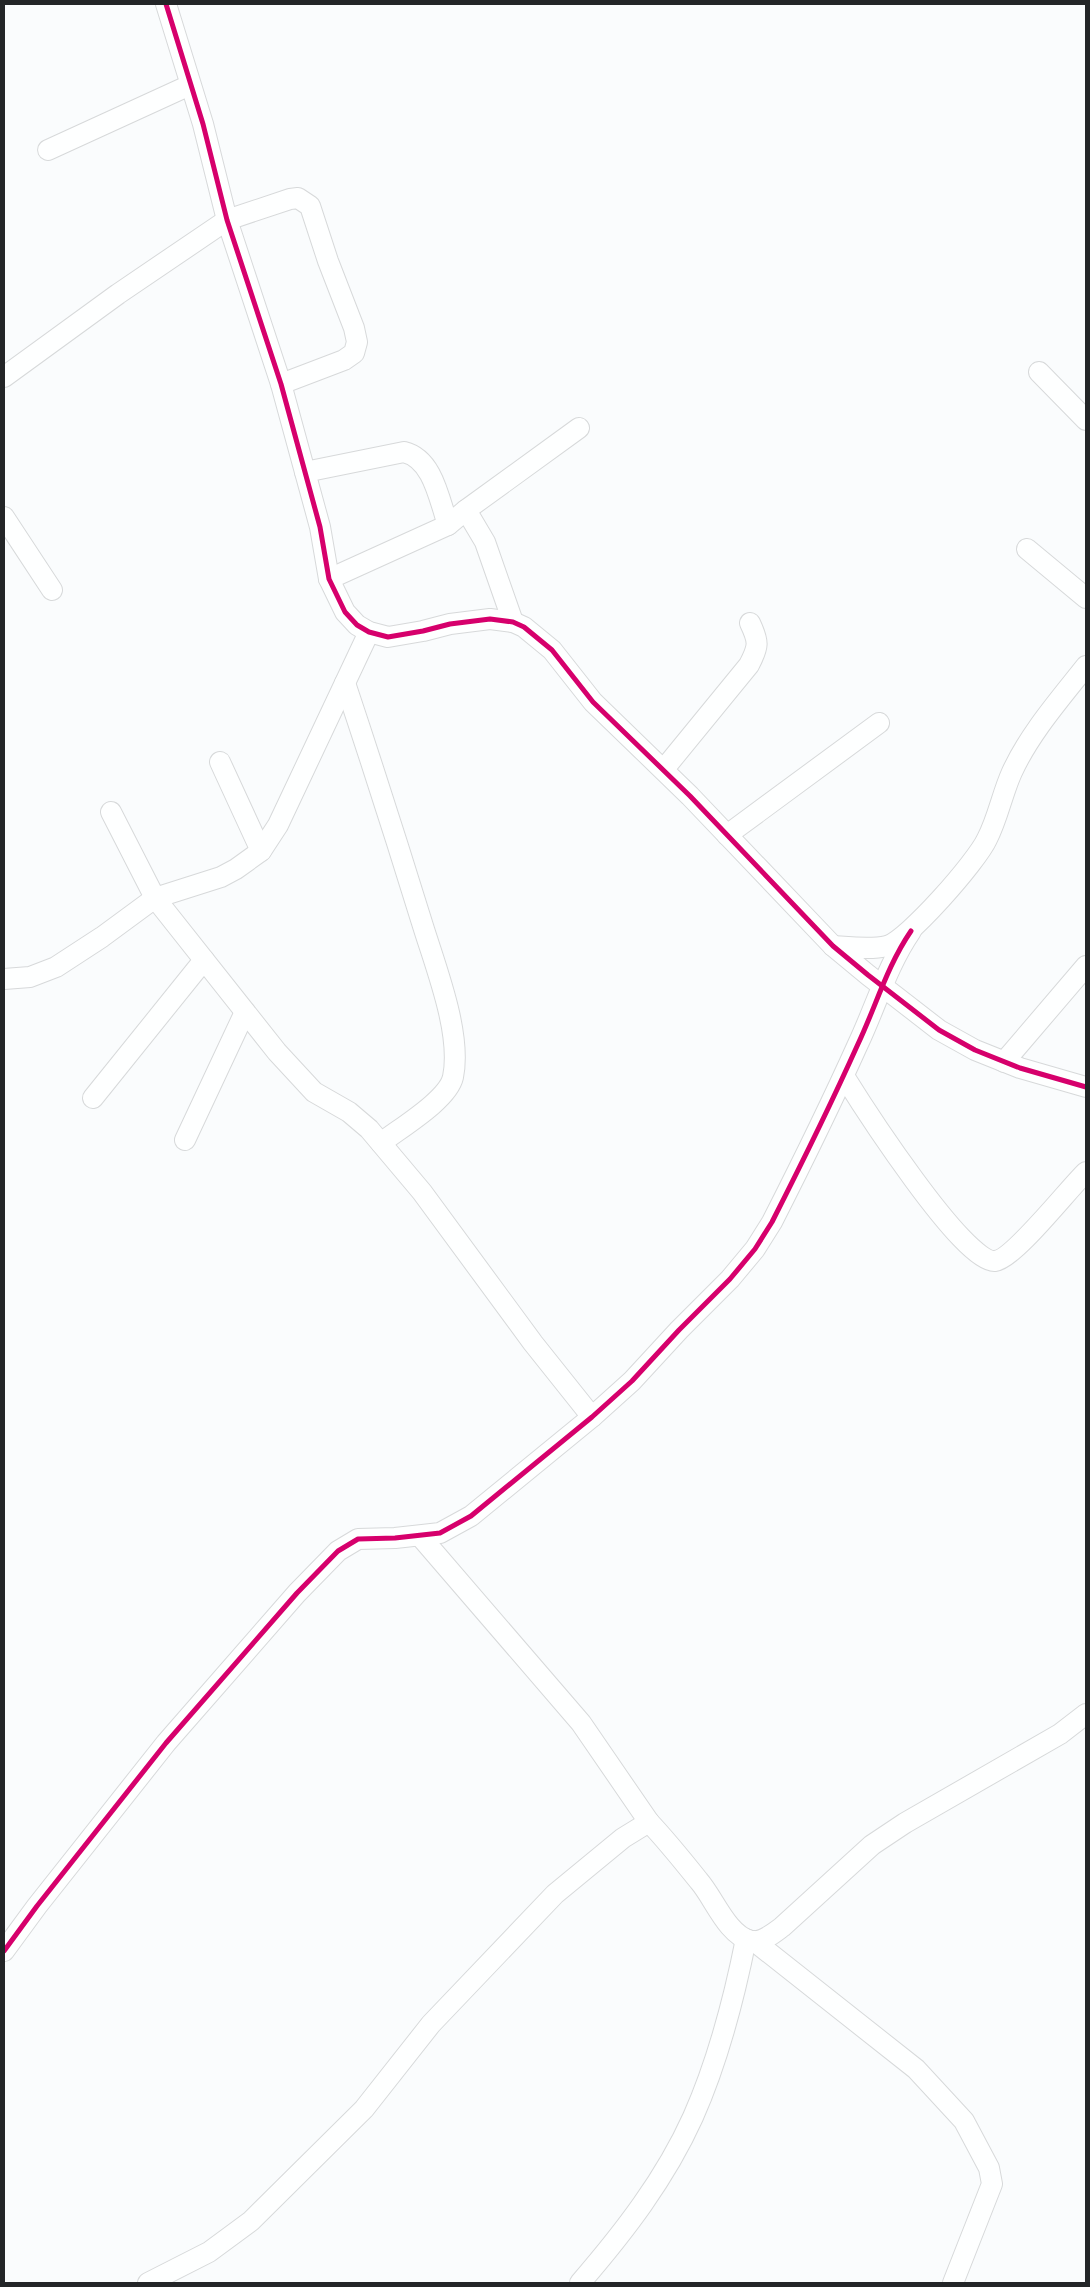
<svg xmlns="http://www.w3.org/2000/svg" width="1090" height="2287" font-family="'DM Sans',sans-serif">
<rect width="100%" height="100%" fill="#fafcfd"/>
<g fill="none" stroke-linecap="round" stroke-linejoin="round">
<g stroke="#d7d9da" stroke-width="22">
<g id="minor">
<polyline points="166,4 203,124 227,220 281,384 320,527 329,579 345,612 357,625 369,632 388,637 423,631 450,624 490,619 513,622 524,627 552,650 593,702 690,796 833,946 868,975 939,1030 975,1050 1020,1068 1086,1087"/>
<polyline points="48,150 190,85"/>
<polyline points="1039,372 1086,420"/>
<polyline points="4,377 118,294 227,220 290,199 298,198 310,206 328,261 354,328 357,342 354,353 344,360 281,384"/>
<path d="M305,472l99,-20c29,7 35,47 44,73"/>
<polyline points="466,510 579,428"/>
<polyline points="4,517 52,590"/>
<polyline points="1027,549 1086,598"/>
<polyline points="329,579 448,525 466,510 485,542 513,622"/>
<path d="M345,683c27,81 53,162 78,243 13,42 39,108 30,151 -5,23 -53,51 -72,66"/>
<polyline points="220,762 261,851"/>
<path d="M664,769l85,-104c10,-19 10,-23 1,-42"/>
<polyline points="111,812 155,898 277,1052 314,1092 349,1112 369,1129 422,1192 533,1343 592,1417"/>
<polyline points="727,835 879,723"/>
<path d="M833,946c17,1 37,4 54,0 21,-6 90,-85 100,-107 11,-21 15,-45 25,-67 18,-39 48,-73 74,-106"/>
<polyline points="4,979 30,977 56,967 102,937 155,898 221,877 236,869 261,851 278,825 369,632"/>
<polyline points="1004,1062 1086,966"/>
<path d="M844,1076c18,29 120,188 151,185 19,-2 74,-73 91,-89"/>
<polyline points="93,1098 204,960"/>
<polyline points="185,1140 245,1012"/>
<polyline points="420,1536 581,1723 649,1822"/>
<polyline points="754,1941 916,2069 964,2121 989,2168 992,2184 953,2283"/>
<path d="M4,1951l33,-45 129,-163 131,-150 41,-42 20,-12 37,-1 45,-5 31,-17 121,-99 40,-36 47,-51 51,-51 25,-30 17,-27c30,-59 59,-118 86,-178 18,-38 29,-78 53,-113"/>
<path d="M148,2283l61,-31 42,-31 113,-112 67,-85 124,-130 68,-56 26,-16c18,19 34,39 50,59 15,17 28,54 52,60 11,2 23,-8 31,-14l90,-82 33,-22 155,-89 26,-20"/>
<path d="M580,2283c44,-51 85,-104 113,-166 25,-56 41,-118 53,-178"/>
</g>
</g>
<use href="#minor" stroke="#feffff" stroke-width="20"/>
<g stroke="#fff" stroke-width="8">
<g id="cycleway">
<polyline points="166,4 203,124 227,220 281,384 320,527 329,579 345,612 357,625 369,632 388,637 423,631 450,624 490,619 513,622 524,627 552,650 593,702 690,796 833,946 868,975 939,1030 975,1050 1020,1068 1086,1087"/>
<path d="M4,1951l33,-45 129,-163 131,-150 41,-42 20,-12 37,-1 45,-5 31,-17 121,-99 40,-36 47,-51 51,-51 25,-30 17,-27c30,-59 59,-118 86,-178 18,-38 29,-78 53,-113"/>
</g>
</g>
<use href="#cycleway" stroke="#d6006c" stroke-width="5"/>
</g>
<rect width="1090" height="2287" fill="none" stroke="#232527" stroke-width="10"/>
</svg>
